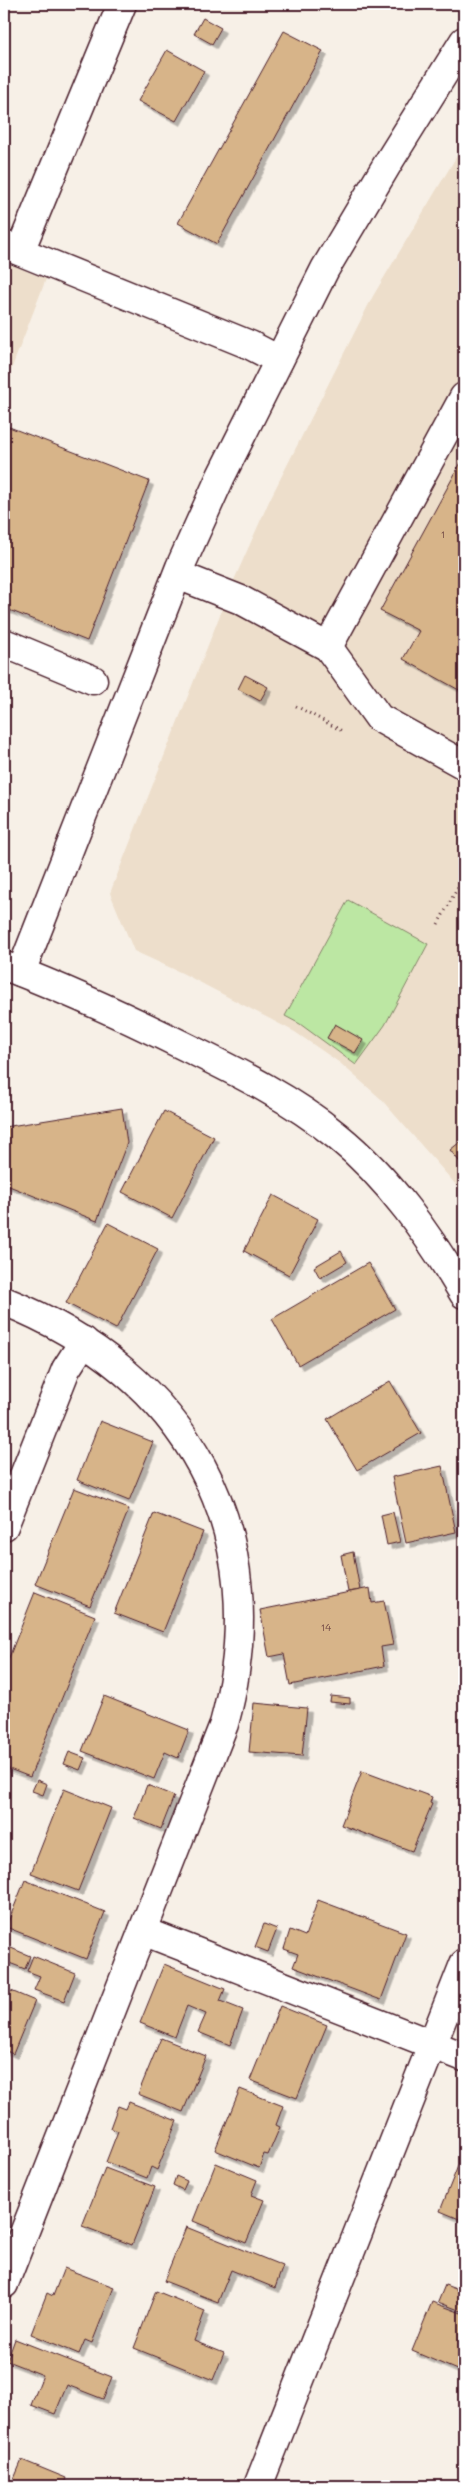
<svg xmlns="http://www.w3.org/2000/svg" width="468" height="2490" font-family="Mali,sans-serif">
<defs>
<filter id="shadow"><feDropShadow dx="4.5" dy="4.5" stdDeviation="0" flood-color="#0004"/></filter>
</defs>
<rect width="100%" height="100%" fill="#f7f0e7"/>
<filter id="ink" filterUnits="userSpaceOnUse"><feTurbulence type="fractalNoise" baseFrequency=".02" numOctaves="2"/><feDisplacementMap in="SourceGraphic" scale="10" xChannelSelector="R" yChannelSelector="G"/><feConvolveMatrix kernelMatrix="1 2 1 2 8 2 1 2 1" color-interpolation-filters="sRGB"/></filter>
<g filter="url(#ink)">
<g fill="#eddecb">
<polygon points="464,144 464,1194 380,1098 340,1063 295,1032 182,973 134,951 110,893 231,587 270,499 373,296"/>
<polygon points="4,262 46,279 4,388"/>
</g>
<polygon fill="#bce7a3" stroke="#838367" points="348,900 428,944 385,1025 356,1065 300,1024 285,1016"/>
<g fill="#d7b489" stroke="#4a1f2b" filter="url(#shadow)">
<polygon points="203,18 221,28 212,44 194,34"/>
<polygon points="284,31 323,51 217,244 178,223"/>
<polygon points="167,50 204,71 176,121 138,101"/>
<polygon points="4,425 149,481 87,641 4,608"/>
<polygon points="464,457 464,680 459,690 403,659 419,631 380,611"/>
<polygon points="245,675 268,687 260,701 238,689"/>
<polygon points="335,1024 363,1040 355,1053 327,1038"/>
<polygon points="122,1108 127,1143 97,1221 4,1184 4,1127"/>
<polygon points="164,1111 214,1137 172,1218 122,1192"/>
<polygon points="460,1142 464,1147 464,1159 460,1162 450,1150"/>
<polygon points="273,1195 318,1219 289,1275 244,1251"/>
<polygon points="108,1223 158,1249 116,1329 66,1303"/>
<polygon points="341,1251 347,1262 320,1278 314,1267"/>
<polygon points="368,1263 395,1309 298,1365 272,1319"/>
<polygon points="390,1381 421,1433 357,1470 327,1419"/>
<polygon points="100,1421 153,1442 129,1501 77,1480"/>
<polygon points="442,1466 456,1532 406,1543 392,1477"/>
<polygon points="74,1488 129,1509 90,1606 35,1584"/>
<polygon points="393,1512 400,1542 387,1545 381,1515"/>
<polygon points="154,1513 203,1532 163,1632 114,1613"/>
<polygon points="353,1552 360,1590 348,1592 341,1555"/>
<polygon points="370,1588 372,1603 384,1601 393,1645 381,1647 384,1666 290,1685 284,1654 269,1657 260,1610"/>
<polygon points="35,1592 95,1616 30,1777 4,1767 4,1670"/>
<polygon points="104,1696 189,1730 178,1758 165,1752 154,1779 82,1751"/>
<polygon points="331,1696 350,1698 350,1704 330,1702"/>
<polygon points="254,1703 307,1708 302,1756 249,1752"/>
<polygon points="69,1752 85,1758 80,1770 64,1764"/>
<polygon points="362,1771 432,1797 430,1803 432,1804 412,1851 341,1825"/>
<polygon points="37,1780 47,1784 43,1795 32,1791"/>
<polygon points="147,1785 174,1796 161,1829 134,1818"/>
<polygon points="64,1789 111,1808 78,1891 31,1873"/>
<polygon points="25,1880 105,1912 86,1959 6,1927"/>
<polygon points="318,1900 406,1933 381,2000 293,1967 298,1954 284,1949 290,1930 305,1936"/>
<polygon points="264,1924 277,1929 268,1952 255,1947"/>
<polygon points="4,1945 30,1956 25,1969 4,1961"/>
<polygon points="33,1956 75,1973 64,2001 34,1990 40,1976 27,1971"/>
<polygon points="164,1964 225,1989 220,2001 243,2010 230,2045 198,2032 206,2014 187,2006 175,2037 140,2023"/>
<polygon points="4,1988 35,2001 13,2054 4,2050"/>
<polygon points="280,2006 327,2025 297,2098 250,2080"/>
<polygon points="161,2038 206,2056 183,2112 138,2094"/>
<polygon points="240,2089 283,2106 276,2125 280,2127 268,2155 264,2154 259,2168 215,2150"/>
<polygon points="129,2102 177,2121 157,2170 151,2167 147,2178 106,2162 118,2131 110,2128 118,2106 126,2109"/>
<polygon points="464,2151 464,2221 440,2211"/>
<polygon points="216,2163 257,2180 251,2195 264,2200 246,2243 193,2221"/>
<polygon points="105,2168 155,2187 132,2245 82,2226"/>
<polygon points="176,2176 187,2181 183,2190 173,2185"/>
<polygon points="186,2227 283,2266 275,2288 231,2270 218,2302 164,2281"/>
<polygon points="64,2268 114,2287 92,2343 85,2340 79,2354 31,2334 47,2293 53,2296"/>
<polygon points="445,2285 464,2292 464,2312 438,2302"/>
<polygon points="156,2291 205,2311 194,2341 224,2353 213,2380 134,2348"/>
<polygon points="432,2302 464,2314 464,2373 412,2351"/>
<polygon points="15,2339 112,2377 103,2399 67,2385 55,2414 31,2405 43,2375 7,2361"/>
<polygon points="22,2460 66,2478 63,2486 11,2486"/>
</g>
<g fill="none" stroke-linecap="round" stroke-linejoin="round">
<g stroke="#4a1f2b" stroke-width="31">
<g id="minor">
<polyline points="4,245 250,345 279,360"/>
<polyline points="20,251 122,4"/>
<polyline points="178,575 241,600 328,647 379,718 464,765"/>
<polyline points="4,643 93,680"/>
<polyline points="328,647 464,397"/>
<path d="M5,966c62,24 123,52 183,82 51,25 104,51 149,88 52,42 93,101 127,158"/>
<polyline points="21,972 180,567 221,476 325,269 391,158 464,41"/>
<path d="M4,1301c182,72 273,230 220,423l-220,560"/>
<polyline points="4,1526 66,1369 84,1341"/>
<polyline points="143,1931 464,2057"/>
<polyline points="258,2486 464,1964"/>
</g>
</g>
<g stroke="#4a1f2b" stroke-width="3" stroke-dasharray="1 4" stroke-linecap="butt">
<polyline points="296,706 344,732"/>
<polyline points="438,924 464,876"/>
</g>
<use href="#minor" stroke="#fff" stroke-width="28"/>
</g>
</g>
<g text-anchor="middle" stroke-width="4.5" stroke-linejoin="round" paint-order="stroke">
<g font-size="10" fill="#6d4442">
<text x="443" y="538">1</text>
<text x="326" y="1631">14</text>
</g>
</g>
<rect width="468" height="2490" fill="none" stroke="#fff" stroke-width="20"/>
<rect x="10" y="10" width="448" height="2470" fill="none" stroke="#4a1f2b" stroke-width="2" filter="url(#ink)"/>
</svg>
